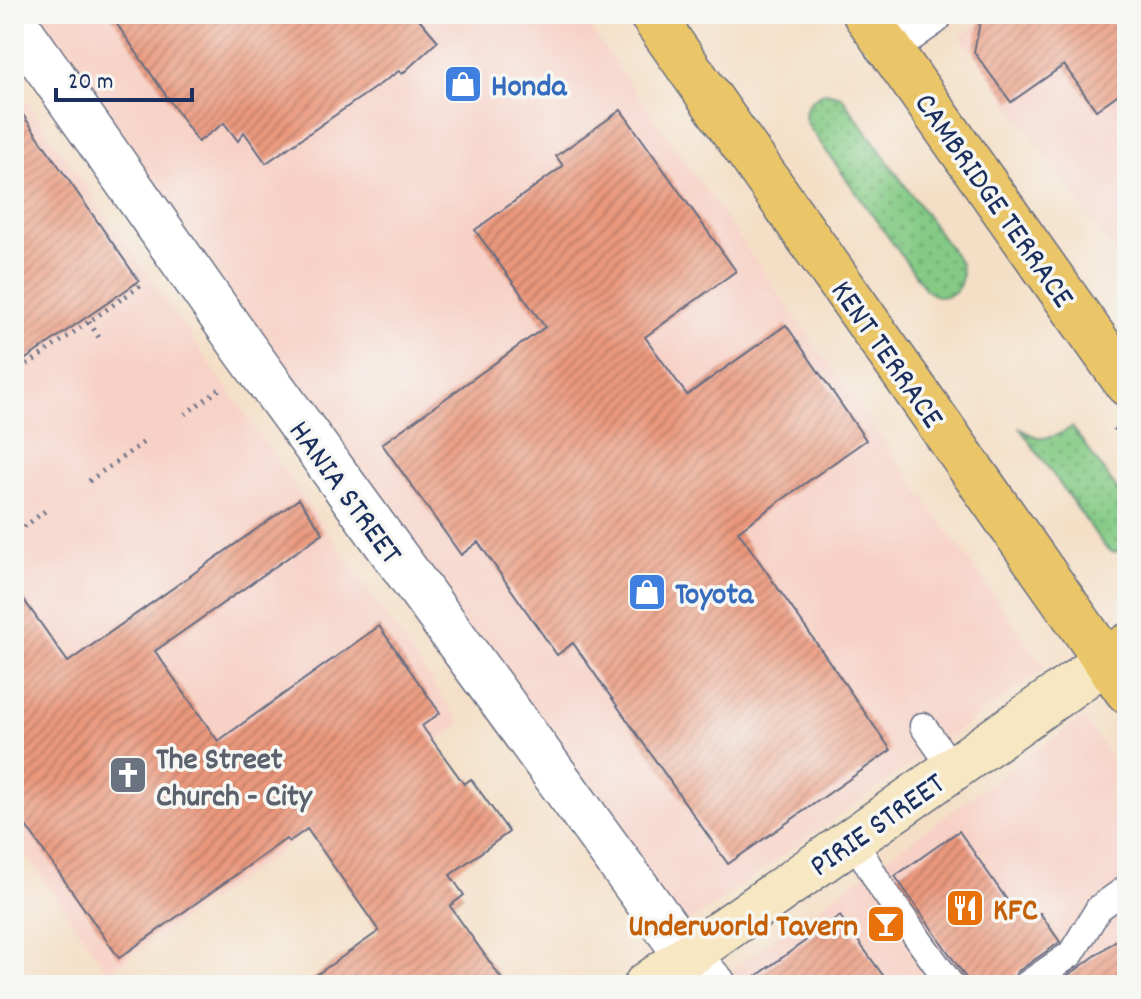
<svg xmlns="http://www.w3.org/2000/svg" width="1141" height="999" font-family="Dekko,sans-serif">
<defs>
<pattern id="garden-dots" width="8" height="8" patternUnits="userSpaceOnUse" patternTransform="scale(2)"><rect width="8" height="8" fill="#84ca85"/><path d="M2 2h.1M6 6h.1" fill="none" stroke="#6ba470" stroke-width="1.8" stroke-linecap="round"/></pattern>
<pattern id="building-hatch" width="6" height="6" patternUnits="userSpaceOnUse" patternTransform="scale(2)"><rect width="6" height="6" fill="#ea987c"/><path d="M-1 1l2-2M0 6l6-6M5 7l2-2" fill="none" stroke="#bd7c69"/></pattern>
</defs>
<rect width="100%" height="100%" fill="#f6f6f2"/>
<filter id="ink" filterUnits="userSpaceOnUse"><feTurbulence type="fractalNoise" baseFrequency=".0125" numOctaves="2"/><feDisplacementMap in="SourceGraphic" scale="16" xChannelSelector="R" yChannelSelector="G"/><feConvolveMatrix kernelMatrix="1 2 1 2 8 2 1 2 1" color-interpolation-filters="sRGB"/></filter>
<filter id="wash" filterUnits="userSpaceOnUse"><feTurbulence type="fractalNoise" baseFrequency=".006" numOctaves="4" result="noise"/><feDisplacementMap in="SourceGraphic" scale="32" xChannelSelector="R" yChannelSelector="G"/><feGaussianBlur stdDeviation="1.8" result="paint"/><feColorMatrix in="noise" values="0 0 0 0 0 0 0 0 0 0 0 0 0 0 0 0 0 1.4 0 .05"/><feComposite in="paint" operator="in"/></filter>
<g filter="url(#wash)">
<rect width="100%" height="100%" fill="#f4dfc6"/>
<g fill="#f7d1c6">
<polygon points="34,14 580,14 1045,668 680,929"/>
<polygon points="991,14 1127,14 1127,270 961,36"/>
<polygon points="14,83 461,724 108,972 14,837"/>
<polygon points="1083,717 1127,780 1127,985 714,985 713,983"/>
</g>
<g fill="url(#garden-dots)" stroke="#507c72" stroke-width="2">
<path d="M825,92l16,4 118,165c10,24 -9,46 -32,30l-120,-167c-6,-16 5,-26 18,-32z"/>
<path d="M1019,427c20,16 32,13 53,0l55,76v47l-15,2 -7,-5z"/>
</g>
<g id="blocks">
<g fill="url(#building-hatch)">
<polygon points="110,14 415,14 438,41 402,74 399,71 266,163 244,132 238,141 224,123 198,142"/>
<polygon points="991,14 1127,14 1127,88 1096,110 1064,65 1011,102 974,52 980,22"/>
<polygon points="14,102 139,281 14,367"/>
<polygon points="621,110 736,271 645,337 687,395 786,325 866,440 738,531 891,750 728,864 573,643 557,655 478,542 461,555 382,444 545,327 475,230 563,166 556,156"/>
<polygon points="299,499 323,533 155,651 218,741 379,626 440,713 422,726 464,784 471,779 509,832 450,875 464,895 450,906 506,985 302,985 379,931 307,829 289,842 286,839 119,958 14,809 14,586 68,662"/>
<polygon points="959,831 1014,910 1021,905 1031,919 1040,913 1060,942 1017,972 1010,985 971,985 895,876"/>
<polygon points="840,916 890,985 744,985"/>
<polygon points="1127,932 1127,985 1054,985 1080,967"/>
</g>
</g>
</g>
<g filter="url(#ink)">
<use href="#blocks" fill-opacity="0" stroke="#676d82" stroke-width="2"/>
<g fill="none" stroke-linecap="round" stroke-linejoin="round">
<g stroke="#676d82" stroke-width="29">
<g id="lane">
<polyline points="923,726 953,769"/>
<polyline points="853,839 883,890 951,985"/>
<polyline points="1026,985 1071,954 1099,908 1127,888"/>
</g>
</g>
<g stroke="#676d82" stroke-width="47">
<g id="street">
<polyline points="14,21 246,351 687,956 714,985"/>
<polyline points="886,45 930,14"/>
</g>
</g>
<g stroke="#676d82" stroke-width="47">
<polyline id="secondary" points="646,985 1106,661"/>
</g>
<g stroke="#676d82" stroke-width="47">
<g id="primary">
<polyline points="865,14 1127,384"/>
<polyline points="1106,661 1127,691"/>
</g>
</g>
<g stroke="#676d82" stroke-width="47">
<polyline id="highway" points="651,14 1106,661 1127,646"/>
</g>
<g stroke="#676d82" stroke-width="5" stroke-dasharray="2 6" stroke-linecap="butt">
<polyline points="89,322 100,339"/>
<polyline points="14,374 143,284"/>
<polyline points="185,414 220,389"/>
<polyline points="1114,428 1127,447"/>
<polyline points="89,481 144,442"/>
<polyline points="24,527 49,508"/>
</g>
<use href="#lane" stroke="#fff" stroke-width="26"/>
<use href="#street" stroke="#fff" stroke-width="44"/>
<use href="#secondary" stroke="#f7e8c3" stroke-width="44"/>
<use href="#primary" stroke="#ebc669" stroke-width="44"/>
<use href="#highway" stroke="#ebc669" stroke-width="44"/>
</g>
</g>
<defs>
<g id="shop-square" transform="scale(2)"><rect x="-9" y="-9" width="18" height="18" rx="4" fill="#3f7fe0" stroke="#f6f6f2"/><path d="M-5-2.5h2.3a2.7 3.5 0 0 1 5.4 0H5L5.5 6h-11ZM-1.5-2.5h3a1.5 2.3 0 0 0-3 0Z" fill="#fff"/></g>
<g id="church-square" transform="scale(2)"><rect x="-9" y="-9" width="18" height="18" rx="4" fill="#6b7280" stroke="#f6f6f2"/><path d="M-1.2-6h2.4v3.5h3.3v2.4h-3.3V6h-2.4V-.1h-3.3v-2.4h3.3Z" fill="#fff"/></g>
<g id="restaurant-square" transform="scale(2)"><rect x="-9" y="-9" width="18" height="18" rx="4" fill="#e8710a" stroke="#f6f6f2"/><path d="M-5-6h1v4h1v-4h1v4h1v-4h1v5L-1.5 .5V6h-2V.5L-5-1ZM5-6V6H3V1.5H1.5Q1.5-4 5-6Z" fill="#fff"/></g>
<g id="bar-square" transform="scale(2)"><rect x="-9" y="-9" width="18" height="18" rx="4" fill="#e8710a" stroke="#f6f6f2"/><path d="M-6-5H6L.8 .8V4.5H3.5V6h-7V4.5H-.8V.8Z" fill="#fff"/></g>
</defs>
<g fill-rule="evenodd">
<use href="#shop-square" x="463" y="84"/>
<use href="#shop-square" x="647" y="592"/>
<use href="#church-square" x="128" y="775"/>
<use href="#restaurant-square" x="965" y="908"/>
<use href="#bar-square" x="886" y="924"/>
</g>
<g text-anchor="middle" stroke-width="7" stroke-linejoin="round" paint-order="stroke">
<g font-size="32" font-weight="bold" fill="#366cbe" stroke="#f6f6f2" text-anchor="start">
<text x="491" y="95">Honda</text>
<text x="675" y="603">Toyota</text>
</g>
<g font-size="32" fill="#1b2f5e" stroke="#f6f6f2">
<text transform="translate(996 199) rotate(55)" y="11">CAMBRIDGE TERRACE</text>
<text transform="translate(889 353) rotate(55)" y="11">KENT TERRACE</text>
<text transform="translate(347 491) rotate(54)" y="11">HANIA STREET</text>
<text transform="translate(876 823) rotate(-35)" y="11">PIRIE STREET</text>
</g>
<g font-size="32" font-weight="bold" fill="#5b616d" stroke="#f6f6f2" text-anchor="start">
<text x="156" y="768">The Street<tspan x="156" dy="37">Church - City</tspan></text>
</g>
<g font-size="32" font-weight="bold" fill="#c56008" stroke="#f6f6f2" text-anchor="start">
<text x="993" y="919">KFC</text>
<text x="858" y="935" text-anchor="end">Underworld Tavern</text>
</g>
</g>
<rect width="1141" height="999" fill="none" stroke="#f6f6f2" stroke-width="48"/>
<path d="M56 88v12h136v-12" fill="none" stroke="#1b2f5e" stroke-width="4"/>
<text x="68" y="88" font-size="24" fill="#1b2f5e" stroke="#f6f6f2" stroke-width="6" paint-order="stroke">20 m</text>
</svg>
